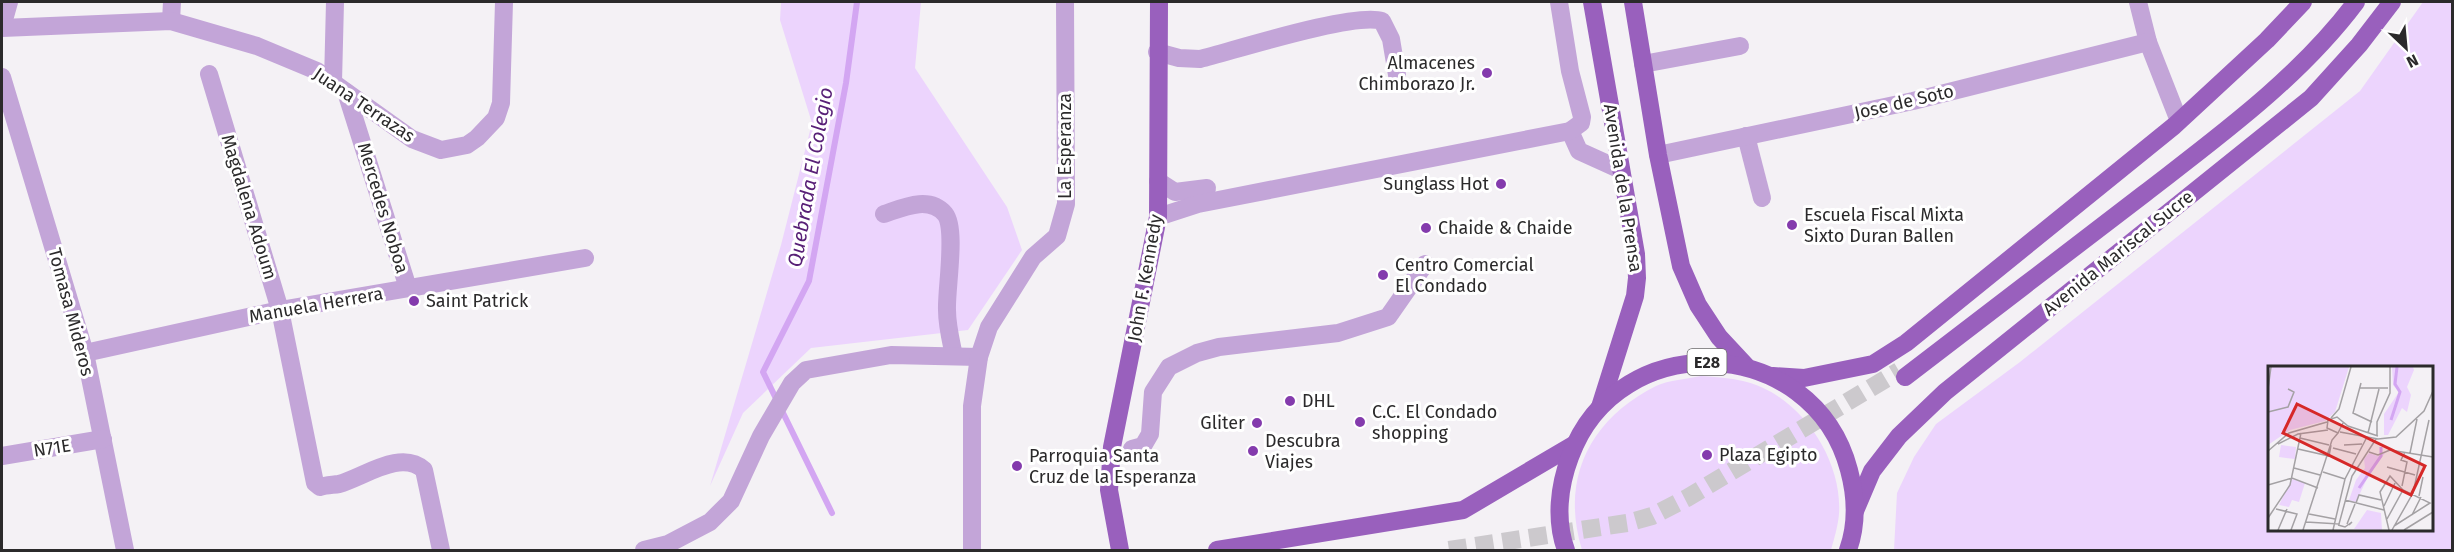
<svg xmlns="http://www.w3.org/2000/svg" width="2454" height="552" font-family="'Fira Sans',sans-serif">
<rect width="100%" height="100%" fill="#f4f1f5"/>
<g fill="#ecd4fd" fill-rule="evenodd">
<polygon points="781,2 921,2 915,68 1007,207 1022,250 968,330 811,348 743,413 710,486 781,245 812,123 780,20"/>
<path d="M2423,2h29v548h-558l3,-57 17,-36 22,-33 84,-62 340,-271zM2270,368h162v162h-162z"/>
<path d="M1701,376c14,1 29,2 42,5 55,12 100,77 96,133 -1,12 -5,25 -8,36h-249c-22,-71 8,-131 74,-164 13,-6 31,-7 45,-10z"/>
</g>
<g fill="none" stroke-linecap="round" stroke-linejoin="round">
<polyline stroke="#d3a6f2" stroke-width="6" points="832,513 763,372 809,281 846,83 857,2"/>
<polyline stroke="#ccc9cd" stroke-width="18" stroke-dasharray="18 9" stroke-linecap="butt" points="1449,550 1627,523 1652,516 1687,498 1899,371"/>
<g stroke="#c3a5d8" stroke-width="18">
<polyline points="2138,2 2148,42 2179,121"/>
<polyline points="171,21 172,2"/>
<polyline points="2,27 9,2"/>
<polyline points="2,28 171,21 257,46 317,71 412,139 441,150 467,145 477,138 496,118 501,103 504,2"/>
<path d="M1157,52l22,6 21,1c36,-9 154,-47 182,-38l9,18 6,36"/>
<polyline points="1643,64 1740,46"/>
<path d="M209,74l71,236 35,173 5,4c6,-2 13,-2 19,-3 25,-7 62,-35 85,-14l17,80"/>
<polyline points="2,77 85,353 125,550"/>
<polyline points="333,82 335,2"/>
<polyline points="346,92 408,288"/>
<polyline points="1570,131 1579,151 1621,170"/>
<polyline points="1746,136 1762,198"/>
<polyline points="1658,155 1913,101 2148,42"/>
<polyline points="1158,181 1175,192 1207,188"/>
<path d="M884,214c18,-6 45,-19 61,0 12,15 1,75 2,96 0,16 4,31 7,46"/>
<polyline points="1158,217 1198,204 1570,131 1581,123 1582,117 1570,71 1559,2"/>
<polyline points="85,353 280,310 585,258"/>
<polyline points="1132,449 1143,446 1150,434 1153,392 1169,367 1197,353 1219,347 1338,333 1388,317 1425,264"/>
<polyline points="2,456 103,439"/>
<polyline points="644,550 668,544 710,522 731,501 761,436 792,383 806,370 891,355 979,357"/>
<polyline points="972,550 972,406 979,357 989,327 1033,257 1057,236 1066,204 1065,2"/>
</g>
<g stroke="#9960bd" stroke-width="18">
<polyline points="1592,2 1636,254 1637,278 1635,296 1600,407"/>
<polyline points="1633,2 1658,155 1681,266 1698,305 1719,337 1746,366"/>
<polyline points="1773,376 1804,378 1873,364 1906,343 2174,126 2267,40 2303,2"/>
<path d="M1905,377c80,-61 159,-122 239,-183 75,-58 155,-116 212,-192"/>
<polyline points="1855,511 1872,471 1899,436 1945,392 2311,98 2359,45 2392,2"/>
<polyline points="1120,550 1109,490 1112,447 1158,217 1159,2"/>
<polyline points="1217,550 1463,510 1575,444"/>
<path d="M1566,550c-11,-30 -7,-64 4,-93 48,-132 243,-123 279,13 7,26 8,55 -1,80"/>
</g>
</g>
<g fill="#843bad" stroke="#fff" stroke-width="2">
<circle cx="1487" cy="73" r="6"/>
<circle cx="1501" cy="184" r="6"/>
<circle cx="1792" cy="225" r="6"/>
<circle cx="1426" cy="228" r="6"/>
<circle cx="1383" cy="275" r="6"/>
<circle cx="414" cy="301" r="6"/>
<circle cx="1290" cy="401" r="6"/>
<circle cx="1360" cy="422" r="6"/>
<circle cx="1257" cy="423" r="6"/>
<circle cx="1253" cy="451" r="6"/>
<circle cx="1707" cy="455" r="6"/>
<circle cx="1017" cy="466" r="6"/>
</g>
<g text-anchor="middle" stroke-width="6" stroke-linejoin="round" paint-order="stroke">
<rect fill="#fff" stroke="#6b6a6b" stroke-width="1.5" x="1687.5" y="349" width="39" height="26" rx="4.5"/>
<g font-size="16" font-weight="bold" fill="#2b2a2b">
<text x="1707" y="368">E28</text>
</g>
<g font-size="18" fill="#2b2a2b" stroke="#fff" text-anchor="start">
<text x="1475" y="69" text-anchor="end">Almacenes<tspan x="1475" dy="21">Chimborazo Jr.</tspan></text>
<text x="1489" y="190" text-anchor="end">Sunglass Hot</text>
<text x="1804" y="221">Escuela Fiscal Mixta<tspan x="1804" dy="21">Sixto Duran Ballen</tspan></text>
<text x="1438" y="234">Chaide &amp; Chaide</text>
<text x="1395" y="271">Centro Comercial<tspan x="1395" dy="21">El Condado</tspan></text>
<text x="426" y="307">Saint Patrick</text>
<text x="1302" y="407">DHL</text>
<text x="1372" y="418">C.C. El Condado<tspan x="1372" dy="21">shopping</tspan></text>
<text x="1245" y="429" text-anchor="end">Gliter</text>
<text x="1265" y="447">Descubra<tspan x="1265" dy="21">Viajes</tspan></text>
<text x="1719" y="461">Plaza Egipto</text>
<text x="1029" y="462">Parroquia Santa<tspan x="1029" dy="21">Cruz de la Esperanza</tspan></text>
</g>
<g font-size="18" fill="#2b2a2b" stroke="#fff">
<text transform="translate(1904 102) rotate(-13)" y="6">Jose de Soto</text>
<text transform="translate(364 105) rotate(34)" y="6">Juana Terrazas</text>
<text transform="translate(1065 146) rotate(-90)" y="6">La Esperanza</text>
<text transform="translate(1623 188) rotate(81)" y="6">Avenida de la Prensa</text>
<text transform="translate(249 207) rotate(73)" y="6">Magdalena Adoum</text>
<text transform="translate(383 208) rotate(73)" y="6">Mercedes Noboa</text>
<text transform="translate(2118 253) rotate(-39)" y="6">Avenida Mariscal Sucre</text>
<text transform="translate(1145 278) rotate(-80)" y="6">John F. Kennedy</text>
<text transform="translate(316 305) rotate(-10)" y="6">Manuela Herrera</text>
<text transform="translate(71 312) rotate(75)" y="6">Tomasa Mideros</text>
<text transform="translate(52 448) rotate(-9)" y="6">N71E</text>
</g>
<g font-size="20" font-style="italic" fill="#582077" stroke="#fff">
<text transform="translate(810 177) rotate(-80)" y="7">Quebrada El Colegio</text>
</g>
</g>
<g transform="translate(2268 366)">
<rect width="165" height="165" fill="#f4f1f5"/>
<path d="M0,1h81l-14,45 -10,9 -35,9 -22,15zM124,1h21l1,3 -7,17 4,8 -4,17 -5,-4 -14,27h-4v-21l15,-22 -6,-7zM13,79l15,2 -1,12 -16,-2zM118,86l-14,16 -16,34 -7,-2 7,-20 9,-12 -1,-9 5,-6 9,3zM24,113l13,4 -6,19 -7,-2 -3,7 -10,-2zM99,144l14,3 1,17 -28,-1z" fill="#ecd4fd"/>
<path fill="none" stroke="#d3a6f2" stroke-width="3" d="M123,54l9,-28 -5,-8 2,-17M91,122l22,-32v-9"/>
<path fill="none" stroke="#a4a1a4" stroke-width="1.5" d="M93,17l-8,30 19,9M91,22h29M0,23l3,-22M0,46l20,-5 6,-15 -6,-3M63,52l8,-9 12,-42M75,57l-5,10 -11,-5 1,-8 9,-3 11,9 30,10M72,66l38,7 18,-2 28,-26 9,-20M100,67l11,-44M109,70v-14l13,-29v-26M32,72l29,7M10,78l20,-10 30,-4M76,79l18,-1M65,82l23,6M30,83l31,7 2,-11M0,85l21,-18 38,-11M101,86l9,3 12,-5 43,7M142,87l7,-34M119,101l28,8M26,102l26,7M55,106l22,7M0,119l24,-7 26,10M134,120l5,-24 -6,-2 4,-8M151,130l4,-19M77,134l39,10M88,137l3,-8 22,5M116,140l11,-23M8,143l21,5 -6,16M41,148l26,5M144,149l9,-18M0,152l22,-33 11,-52M119,153l16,-29M38,156l33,2 13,-48 24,-37M79,158l8,-20M70,159l7,2 7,-5 -3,3M10,164l9,-21M35,164l29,-90 6,-7M65,164l12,-51 22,-42M121,164l-9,-38 10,-16 13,14 27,13 -36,23M124,164l21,-37 16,-73M136,164l29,-18"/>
<path fill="#d62828" fill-opacity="0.15" stroke="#d62828" stroke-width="3" d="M29,38l128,62 -14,29 -128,-62z"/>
<rect width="165" height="165" fill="none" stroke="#2b2a2b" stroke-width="3"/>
</g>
<rect width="2454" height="552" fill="none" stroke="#2b2a2b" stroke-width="6"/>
<g transform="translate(2406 48) rotate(154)" stroke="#ffffff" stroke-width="4.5" paint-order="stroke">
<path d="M0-4.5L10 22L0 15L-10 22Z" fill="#2b2a2b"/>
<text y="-9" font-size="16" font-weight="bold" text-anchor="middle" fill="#2b2a2b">N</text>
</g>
</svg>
